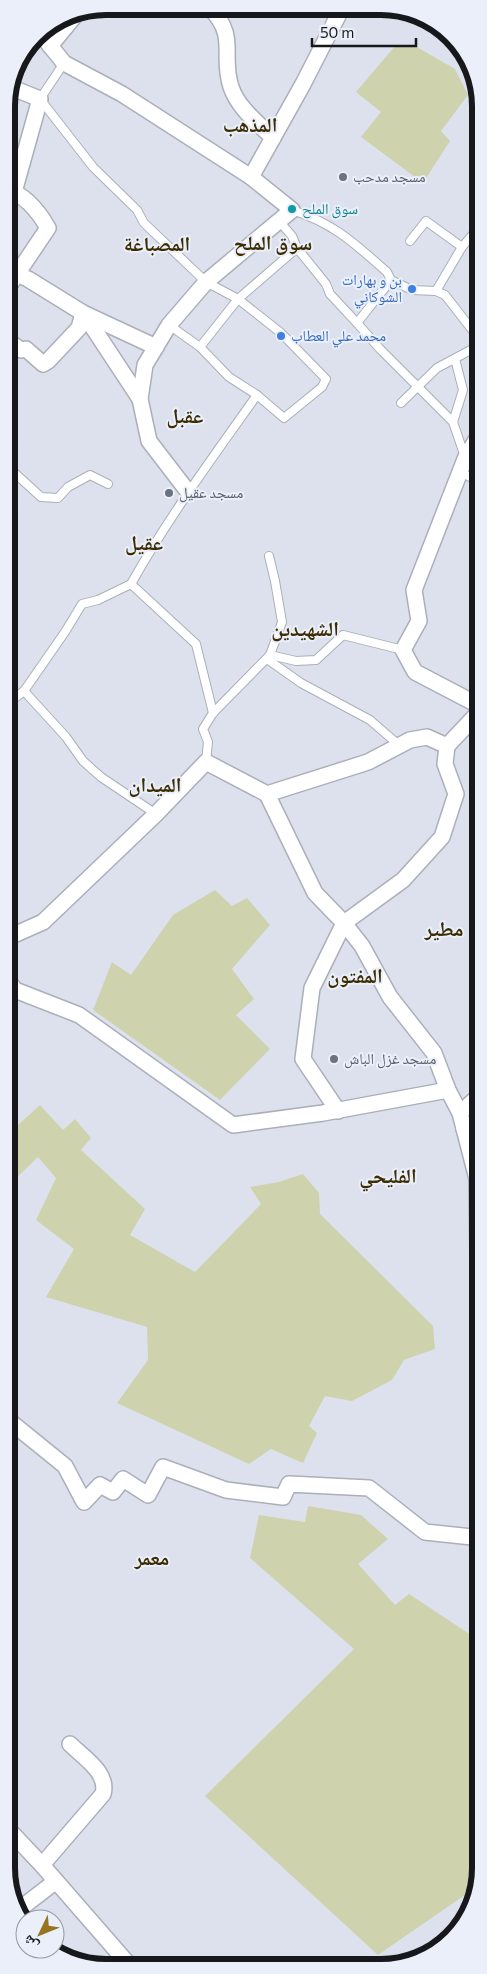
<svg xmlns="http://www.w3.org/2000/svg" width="487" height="1974" font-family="Commissioner,'Noto Naskh Arabic',sans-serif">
<rect width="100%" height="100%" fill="#dde1ed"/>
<g fill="#ced3ae">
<polygon points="396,45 415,46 455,69 468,95 441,131 450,141 423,183 361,137 381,112 356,92"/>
<polygon points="215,890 232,906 247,898 270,925 232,969 254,999 236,1015 270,1049 220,1100 93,1010 112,962 131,975 173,915"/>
<polygon points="40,1105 63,1130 75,1119 91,1138 81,1150 145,1209 130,1235 195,1272 261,1204 250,1187 279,1182 303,1174 319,1193 320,1214 433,1326 435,1349 404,1360 392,1380 352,1401 325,1396 309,1426 317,1433 303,1463 271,1449 249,1464 117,1403 148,1360 147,1327 46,1297 74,1249 36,1220 56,1178 38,1157 7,1187 7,1117 17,1126"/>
<polygon points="308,1506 361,1515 388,1539 358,1564 395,1605 409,1594 480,1641 481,1874 475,1888 378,1955 205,1796 354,1649 250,1558 259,1515 305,1522"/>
</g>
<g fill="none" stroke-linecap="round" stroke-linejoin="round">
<g stroke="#aaafb9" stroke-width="10">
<g id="lane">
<path d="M64,63l-24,36 53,68 44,43 7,13 62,59 32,17 43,34 45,46 -4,8 -38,31 -27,-23c-44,62 -89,123 -126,189l65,60 17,69"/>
<path d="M292,210c43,14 62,33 95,62l4,8"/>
<polyline points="480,226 462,247 436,291 445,295 480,340"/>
<polyline points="410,241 426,221 462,247"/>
<polyline points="297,248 326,284 330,294 357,323"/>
<polyline points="436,291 412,290 391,280 357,323 380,349 453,422"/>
<polyline points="169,325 200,347 229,377 257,395"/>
<polyline points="200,347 238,299 297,248 292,236 279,221"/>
<polyline points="455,359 463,390 453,422 465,457"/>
<polyline points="401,403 437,368 480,345"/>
<polyline points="7,466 41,497 58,498 68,487 90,475 108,484"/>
<polyline points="460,472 480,482"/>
<polyline points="269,556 275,581 282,622 270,655"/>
<polyline points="267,659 301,683 370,720 400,746"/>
<polyline points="24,691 66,737 83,761 101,777 156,814"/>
<polyline points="7,704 24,691 65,632 82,604 98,600 131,584"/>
<polyline points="206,762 208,742 203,729 213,713 270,655 296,661 316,660 343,635 403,650"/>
</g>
</g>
<g stroke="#aaafb9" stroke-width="18">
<g id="street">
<path d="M209,7c30,30 11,47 22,80 7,21 27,36 42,51"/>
<polyline points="40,33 64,63 122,94 251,177 292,210 206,282 169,325 145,365 140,399 149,441 189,493"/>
<polyline points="50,46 78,12"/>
<polyline points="10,87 40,99 14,192"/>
<polyline points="251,177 303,84 342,8"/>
<path d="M6,189c19,6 33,23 42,39l-31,46 11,5 55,34 73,34"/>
<polyline points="7,289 17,274"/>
<polyline points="84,314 140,399"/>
<polyline points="7,340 21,350 26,349 43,364 48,361 79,328 83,313"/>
<polyline points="480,433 465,459 414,590 419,621 403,650 415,672 480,706"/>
<polyline points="267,794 315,893 344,923 362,946 390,997 434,1053 448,1090 460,1113 477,1179 479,1329 480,1340"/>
<polyline points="7,938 43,922 156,814 206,762 267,794 368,762 410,740 427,737 447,746 480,711"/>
<polyline points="7,979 15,990 79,1015 233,1125 323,1113 448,1090"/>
<polyline points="338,1111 303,1059 312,988 344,923 403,880 442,837 456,794 445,764 447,746"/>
<polyline points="460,1113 480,1095"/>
<polyline points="464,1129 480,1124"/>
<polyline points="7,1419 65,1466 84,1502 100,1485 113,1492 123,1479 148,1495 163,1467 226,1490 283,1497 289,1484 369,1488 425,1532 472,1537 480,1535"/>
<polyline points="7,1828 42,1865 130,1966"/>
<path d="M42,1865l61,-71c6,-21 -19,-36 -33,-50"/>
<polyline points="21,1908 56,1881"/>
</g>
</g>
<use href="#lane" stroke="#fff" stroke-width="8"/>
<use href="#street" stroke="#fff" stroke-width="15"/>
</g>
<g fill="#6b7280" stroke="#eaeffa" stroke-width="2">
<circle cx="343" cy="177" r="5"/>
<circle cx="169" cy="493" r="5"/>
<circle cx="334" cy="1059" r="5"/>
</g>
<circle fill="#0f9aa8" stroke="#eaeffa" stroke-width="2" cx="292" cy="209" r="5"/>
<g fill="#3f7fe0" stroke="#eaeffa" stroke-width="2">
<circle cx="412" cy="289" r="5"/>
<circle cx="281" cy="336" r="5"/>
</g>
<g text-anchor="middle" stroke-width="4" stroke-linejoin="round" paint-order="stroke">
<g font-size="15" fill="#5b616d" stroke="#eaeffa" text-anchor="start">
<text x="353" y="182">مسجد مدحب</text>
<text x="179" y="498">مسجد عقيل</text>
<text x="344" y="1064">مسجد غزل الباش</text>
</g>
<g font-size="15" fill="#0d838f" stroke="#eaeffa" text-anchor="start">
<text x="302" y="214">سوق الملح</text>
</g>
<g font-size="15" fill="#366cbe" stroke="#eaeffa" text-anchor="end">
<text x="402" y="285">بن و بهارات<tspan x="402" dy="17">الشوكاني</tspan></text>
<text x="291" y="341" text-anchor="start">محمد علي العطاب</text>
</g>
<g font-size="20" font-weight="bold" fill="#3c2c02" stroke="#eaeffa">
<text x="250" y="132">المذهب</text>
<text x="273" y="250">سوق الملح</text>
<text x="157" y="251">المصباغة</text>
<text x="185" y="423">عقبل</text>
<text x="144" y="550">عقيل</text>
<text x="305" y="636">الشهيدين</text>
<text x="155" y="792">الميدان</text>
<text x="444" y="936">مطير</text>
<text x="355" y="983">المفتون</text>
<text x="388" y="1183">الفليحي</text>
<text x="152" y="1565">معمر</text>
</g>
</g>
<path d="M0 0H487V1974H0ZM106 15H381A91 91 0 0 1 472 106V1868A91 91 0 0 1 381 1959H106A91 91 0 0 1 15 1868V106A91 91 0 0 1 106 15Z" fill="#eaeffa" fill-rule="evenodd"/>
<path fill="none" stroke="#16181c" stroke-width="6" d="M106 15H381A91 91 0 0 1 472 106V1868A91 91 0 0 1 381 1959H106A91 91 0 0 1 15 1868V106A91 91 0 0 1 106 15Z"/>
<g transform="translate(40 1934) rotate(227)"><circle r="24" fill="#eaeffa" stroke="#9599a1"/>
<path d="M0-4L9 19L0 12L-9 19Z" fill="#97741d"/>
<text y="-8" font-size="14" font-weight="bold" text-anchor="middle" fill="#16181c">ش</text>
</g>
<path d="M312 38v8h104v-8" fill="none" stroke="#16181c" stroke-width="2.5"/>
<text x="320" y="38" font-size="15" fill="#16181c" stroke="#eaeffa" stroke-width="4" paint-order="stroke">50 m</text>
</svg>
